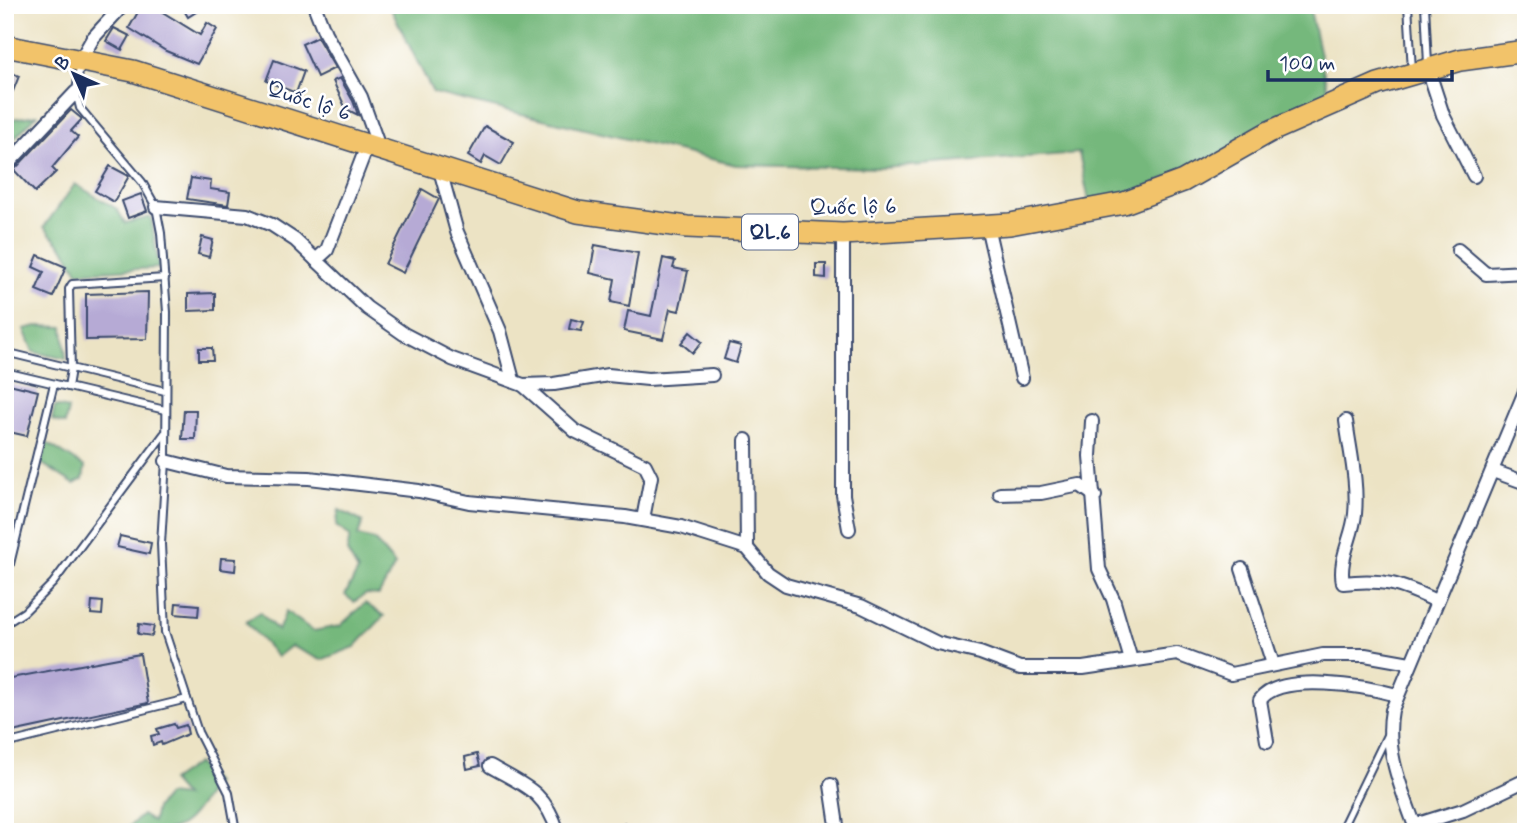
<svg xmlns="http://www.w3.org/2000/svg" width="1531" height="837" font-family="Mynerve,sans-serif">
<rect width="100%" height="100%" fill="#fff"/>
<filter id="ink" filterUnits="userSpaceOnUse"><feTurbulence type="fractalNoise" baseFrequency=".0143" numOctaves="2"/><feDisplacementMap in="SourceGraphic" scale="14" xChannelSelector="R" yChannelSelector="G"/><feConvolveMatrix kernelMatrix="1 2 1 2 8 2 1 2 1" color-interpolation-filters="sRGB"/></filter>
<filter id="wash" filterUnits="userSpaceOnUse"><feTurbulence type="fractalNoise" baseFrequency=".00686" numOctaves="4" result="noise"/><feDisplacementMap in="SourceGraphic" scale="28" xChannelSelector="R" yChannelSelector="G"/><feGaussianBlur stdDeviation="1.57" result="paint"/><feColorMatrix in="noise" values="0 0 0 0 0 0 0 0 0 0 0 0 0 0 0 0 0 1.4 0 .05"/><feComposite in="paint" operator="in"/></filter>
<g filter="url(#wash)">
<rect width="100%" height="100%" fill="#ece3c4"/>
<g fill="#75b87b" stroke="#48746c" stroke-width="2">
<polygon points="389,5 870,5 887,11 888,5 1309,5 1331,106 1091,211 1079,153 882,168 736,165 433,93"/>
<polygon points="37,115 5,148 5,120"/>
<polygon points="75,184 117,209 125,223 151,217 159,268 78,272 65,250 44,227"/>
<polygon points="37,326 63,327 66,359 33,352 24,329"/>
<polygon points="55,406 68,409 65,424 52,420"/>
<polygon points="47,443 85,467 83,479 74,484 41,463"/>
<polygon points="339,510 363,522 358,536 374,540 395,565 379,595 366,594 354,602 345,595 358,571 347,552 350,536 336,526"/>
<polygon points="365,603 384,616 355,647 321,660 291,646 277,657 246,622 260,612 278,631 286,611 313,631 340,626"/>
<path d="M197,763l18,20c-34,50 -31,49 -92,49l19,-17 11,7 3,-14 11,-13 18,2 -14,-16z"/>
</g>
<g id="blocks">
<g fill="#b6aad5">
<polygon points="142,5 151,5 200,35 207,23 217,29 197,64 166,51 129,28"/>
<polygon points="181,5 207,5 188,17"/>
<polygon points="114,28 130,36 122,50 106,41"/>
<polygon points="317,37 335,68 317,77 302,44"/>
<polygon points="274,60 304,71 296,93 266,81"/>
<polygon points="5,70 19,76 13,91 5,87"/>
<polygon points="340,78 353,101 358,115 346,109 333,81"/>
<polygon points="71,110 82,119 71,131 78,137 52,168 56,172 35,192 14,170"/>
<polygon points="485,126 514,142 501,165 485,156 481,164 468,156"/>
<polygon points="110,166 129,176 114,202 95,191"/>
<polygon points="191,178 211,181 210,189 230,192 228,205 187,199"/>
<polygon points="422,189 439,199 403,273 385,264"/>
<polygon points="141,194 147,211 128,218 122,201"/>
<polygon points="202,237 213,240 209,257 198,254"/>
<polygon points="595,245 638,253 629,306 611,302 615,279 590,273"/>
<polygon points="38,255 66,267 53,297 36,290 44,272 33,267"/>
<polygon points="663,258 675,261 673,268 688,271 679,311 670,309 663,339 624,331 628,311 651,316"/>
<polygon points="816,264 826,264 826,278 816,277"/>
<polygon points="148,292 147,339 86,340 86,294"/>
<polygon points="215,293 215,310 188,311 188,294"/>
<polygon points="571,319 584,322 581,331 569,329"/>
<polygon points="690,332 702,342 693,353 681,343"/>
<polygon points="729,343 741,346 736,363 724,359"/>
<polygon points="199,348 212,348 213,360 199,360"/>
<polygon points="5,383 38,391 27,436 5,431"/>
<polygon points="184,410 196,410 195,439 182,439"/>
<polygon points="120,536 151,543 149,554 117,547"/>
<polygon points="221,558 236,559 235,571 220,569"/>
<polygon points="92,601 103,602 102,615 91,614"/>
<polygon points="176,603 199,605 198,616 175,614"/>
<polygon points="139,624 154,626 152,636 138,634"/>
<polygon points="140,654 148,703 12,732 5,679"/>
<polygon points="174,724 176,728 186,725 188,734 162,745 161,742 153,745 151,736 159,734 157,729"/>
<polygon points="477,754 480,766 467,769 465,757"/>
</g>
</g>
</g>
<g filter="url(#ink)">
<use href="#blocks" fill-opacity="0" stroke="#3a4a6d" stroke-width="2"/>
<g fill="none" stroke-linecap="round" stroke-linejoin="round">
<g stroke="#3a4a6d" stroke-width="10">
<g id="lane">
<polyline points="1408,5 1412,70"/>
<polyline points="1425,5 1428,64"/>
<polyline points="80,65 76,92 80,108 142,182 156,207 161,233 167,312 166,461 161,544 165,632 198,732 229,793 236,832"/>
<polyline points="5,352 165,391"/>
<polyline points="5,372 165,410"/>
<polyline points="68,387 71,369 69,289 72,284 165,278"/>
<polyline points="5,573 10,564 54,384"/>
<polyline points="5,624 24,612 53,583 164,434"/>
<polyline points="13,742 187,699"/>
<polyline points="1340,832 1388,733"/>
</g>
</g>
<g stroke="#3a4a6d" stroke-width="16">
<g id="street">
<polyline points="314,5 325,33 361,97 380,150"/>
<polyline points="81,59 93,38 123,5"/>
<polyline points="1428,69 1443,115 1474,176"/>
<polyline points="5,167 76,92"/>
<polyline points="440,170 457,232 500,331 513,380"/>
<polyline points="156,207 247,215 272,225 295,240 367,308 404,334 452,359 523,385 575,431 645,465 651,477 643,519"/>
<polyline points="987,226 1022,378"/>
<polyline points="843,234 843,495 849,529"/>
<polyline points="1458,250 1486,274 1526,272"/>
<polyline points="316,260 327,250 367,146"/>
<polyline points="523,385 554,384 608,375 648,379 712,375"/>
<polyline points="1092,421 1090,456 1099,569 1113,599 1131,660"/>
<path d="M1346,421c4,30 12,62 9,93 -2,23 -17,45 -12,69 40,-5 57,1 93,18"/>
<polyline points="746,440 747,548"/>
<polyline points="166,461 226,476 309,478 419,491 469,502 625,517 681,527 747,548 768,573 786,585 861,606 937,643 980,653 1020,668 1083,668 1177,654 1231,674 1323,655 1365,655 1410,663"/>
<polyline points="1493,471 1526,483"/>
<polyline points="1000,494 1041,493 1080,485 1095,496"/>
<polyline points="1242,569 1273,664"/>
<path d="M1267,741l-7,-41c21,-29 108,-13 137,-5"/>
<path d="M490,766c35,20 55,25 68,66"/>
<polyline points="831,785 838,832"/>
<polyline points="1415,825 1463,810 1526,780"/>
<polyline points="627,832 627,830"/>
<path d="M1417,832c-14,-40 -33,-80 -25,-122l134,-321"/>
</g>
</g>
<g stroke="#3a4a6d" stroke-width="24">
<polyline id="highway" points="5,46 133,71 578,212 687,227 843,234 1010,224 1124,203 1183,181 1269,132 1378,84 1460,60 1526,51"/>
</g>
<use href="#lane" stroke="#fff" stroke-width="6"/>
<use href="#street" stroke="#fff" stroke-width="12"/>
<use href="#highway" stroke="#f2c36a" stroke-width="21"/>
</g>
</g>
<g text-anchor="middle" stroke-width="5" stroke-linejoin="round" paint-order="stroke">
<rect fill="#fff" stroke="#5f6d8e" stroke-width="2" x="742" y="214.5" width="56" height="35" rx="5"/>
<g font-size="21" font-weight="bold" fill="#1b2f5e">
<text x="770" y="239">QL.6</text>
</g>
<g font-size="23" fill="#1b2f5e" stroke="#fff">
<text transform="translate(309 100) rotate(18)" y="8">Quốc lộ 6</text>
<text transform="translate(853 206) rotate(-1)" y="8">Quốc lộ 6</text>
</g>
</g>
<rect width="1531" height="837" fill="none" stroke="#fff" stroke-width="28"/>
<g transform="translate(74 74) rotate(315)" stroke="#ffffff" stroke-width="5" paint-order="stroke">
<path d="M0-5L12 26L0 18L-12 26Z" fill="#1b2f5e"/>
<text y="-10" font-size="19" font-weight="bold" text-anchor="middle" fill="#1b2f5e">B</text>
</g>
<path d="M1268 70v10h184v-10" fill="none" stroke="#1b2f5e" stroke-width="3.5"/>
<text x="1279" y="70" font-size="21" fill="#1b2f5e" stroke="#ffffff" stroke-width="5" paint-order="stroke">100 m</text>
</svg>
